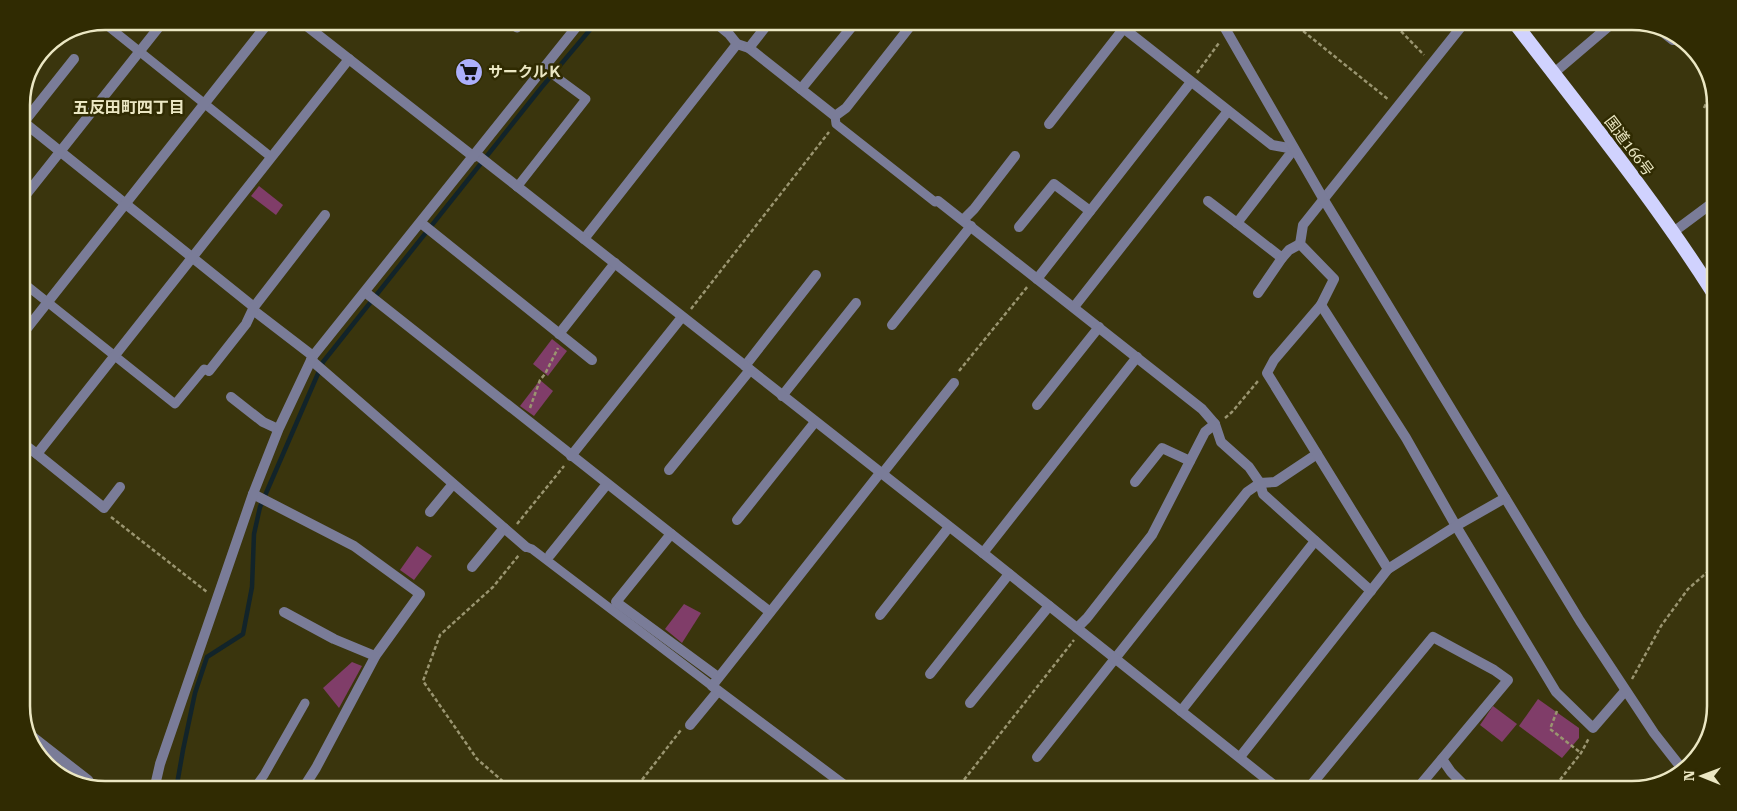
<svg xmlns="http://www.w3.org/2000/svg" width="1737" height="811" font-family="'Roboto Serif','Noto Sans JP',serif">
<rect width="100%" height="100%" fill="#3a350d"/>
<g fill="#803d69">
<polygon points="259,186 283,205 276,215 251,196"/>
<polygon points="552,339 567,351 548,376 533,364"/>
<polygon points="540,380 553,391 534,416 520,406"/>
<polygon points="417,546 432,556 414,580 400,570"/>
<polygon points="684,604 701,613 682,643 665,629"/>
<polygon points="352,662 362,666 339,708 323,688"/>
<polygon points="1538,699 1579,728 1579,738 1562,758 1519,726"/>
<polygon points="1493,706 1517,724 1502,742 1480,725"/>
</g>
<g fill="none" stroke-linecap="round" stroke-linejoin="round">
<polyline stroke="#12242a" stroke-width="4.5" points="176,790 183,750 195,693 207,657 243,634 252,587 254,534 260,507 323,362 541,88 594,25"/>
<g stroke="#9a9570" stroke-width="2.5" stroke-dasharray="4 2.5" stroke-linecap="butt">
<polyline points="1392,22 1424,55"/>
<polyline points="1293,23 1389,100"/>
<polyline points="1197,73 1219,43"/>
<polyline points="1704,108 1710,95 1714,97"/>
<polyline points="691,309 829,132"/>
<polyline points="959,371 1028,286"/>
<polyline points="530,408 540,380 545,374 558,348"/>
<polyline points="1225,418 1232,412 1258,381"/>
<polyline points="111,517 207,592"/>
<polyline points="517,524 564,466"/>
<polyline points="1632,679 1661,626 1688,589 1711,569"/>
<polyline points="1557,711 1550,729 1581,753"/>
<polyline points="513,790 477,759 423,681 440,635 493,587 519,555"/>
<polyline points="634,790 681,730"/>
<polyline points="956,790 1074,640"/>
<polyline points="1552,790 1581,753 1589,738"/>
</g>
<g stroke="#7a7c98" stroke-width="9">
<polyline points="514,26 517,28"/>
<polyline points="109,27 271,157"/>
<polyline points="835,116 836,124 935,202 938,201"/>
<polyline points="517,187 586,99 544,68"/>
<polyline points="21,281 175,404 204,369 209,371"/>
<polyline points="526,547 532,549 712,686"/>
<polyline points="253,790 264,775 305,703"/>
</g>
<g stroke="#7a7c98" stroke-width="10">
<polyline points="1117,23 1272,145 1294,149 1237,223 1282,258 1289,250 1300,244"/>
<polyline points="718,25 729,34 737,44 749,48 835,116 846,108 912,24"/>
<polyline points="1655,26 1673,40"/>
<polyline points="749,48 767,25"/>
<polyline points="1554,73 1615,21"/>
<polyline points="801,89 854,24"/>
<polyline points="21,120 254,307"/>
<polyline points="24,122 74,59"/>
<polyline points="1049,124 1124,28"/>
<polyline points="21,201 159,27"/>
<polyline points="938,201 1202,409 1215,424 1221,442 1249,467 1260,483 1275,482 1317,454"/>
<polyline points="1208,201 1237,223"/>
<polyline points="963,220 974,209 1015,156"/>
<polyline points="421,223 592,360"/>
<polyline points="1019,227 1054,184 1090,211"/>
<polyline points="1672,233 1715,201"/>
<polyline points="584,239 737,44"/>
<polyline points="1037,279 1191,82"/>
<polyline points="365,292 770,612"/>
<polyline points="1258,293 1282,258"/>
<polyline points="1321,305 1406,438 1456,526 1556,692 1593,728 1625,691"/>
<polyline points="1074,307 1228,111"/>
<polyline points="253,310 313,356"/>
<polyline points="892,325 971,226"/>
<polyline points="559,334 615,263"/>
<polyline points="21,336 265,27"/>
<polyline points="311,360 526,547"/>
<polyline points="745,366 816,275"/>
<polyline points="209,371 246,324 254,307 325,215"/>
<polyline points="782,396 856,303"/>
<polyline points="231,397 263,422 278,429"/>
<polyline points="1037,405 1099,327"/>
<polyline points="21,442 37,454 349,59"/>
<polyline points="37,454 104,508 120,487"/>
<polyline points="571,456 682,317"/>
<polyline points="669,470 750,370"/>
<polyline points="882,474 954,383"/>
<polyline points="1135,482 1162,448 1190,461"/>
<polyline points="253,494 354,546 420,594 376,655 316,768 302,790"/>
<polyline points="430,512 453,484"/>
<polyline points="737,520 815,422"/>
<polyline points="671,534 616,602 718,677"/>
<polyline points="983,553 1137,357"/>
<polyline points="550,555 607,484"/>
<polyline points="472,567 504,528"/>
<polyline points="1388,569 1267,373 1274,360 1321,305 1334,279 1300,244 1303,225 1465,22"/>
<polyline points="284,612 334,639 375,656"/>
<polyline points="880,615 949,527"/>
<polyline points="1077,628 1087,618 1152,535 1205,432 1215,424"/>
<polyline points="930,674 1009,574"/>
<polyline points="970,703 1049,606"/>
<polyline points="1181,711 1315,541"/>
<polyline points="690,725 718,691"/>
<polyline points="29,734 88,780 94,788"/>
<polyline points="1037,757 1247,492 1260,483 1263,494 1371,591"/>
<polyline points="1240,757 1388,569 1456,526 1505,498"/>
<polyline points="1442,759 1451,772 1469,790"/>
<polyline points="851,790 712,686 880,473"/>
<polyline points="1307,790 1433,637 1494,670 1508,680 1416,790"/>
</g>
<g stroke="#7a7c98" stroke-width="10">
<polyline points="1222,23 1324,200 1580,621 1654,733 1683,770"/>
<polyline points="308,27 474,157"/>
<polyline points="476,154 983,553 1280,790"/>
<polyline points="154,790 160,764 253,494 279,428 313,356 578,25"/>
</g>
<path stroke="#d0d2fe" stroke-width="14" d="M1514,22c68,89 140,177 200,272"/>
</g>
<defs>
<g id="supermarket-disc" transform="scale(1.4375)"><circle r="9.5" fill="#acaffb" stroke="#302b02"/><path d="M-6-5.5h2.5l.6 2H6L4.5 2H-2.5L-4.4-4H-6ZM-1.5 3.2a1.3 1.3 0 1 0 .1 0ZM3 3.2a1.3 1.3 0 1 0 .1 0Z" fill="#111"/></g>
</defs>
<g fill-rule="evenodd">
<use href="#supermarket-disc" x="469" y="72"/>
</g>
<g text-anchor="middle" stroke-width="5" stroke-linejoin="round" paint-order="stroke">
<g font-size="15" font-weight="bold" fill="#ebe7c3" stroke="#302b02" text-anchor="start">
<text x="488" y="77">サークルＫ</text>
</g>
<g font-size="15" fill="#ebe7c3" stroke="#302b02">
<text transform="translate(1629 146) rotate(53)" y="5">国道166号</text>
</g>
<g font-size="16" font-weight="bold" fill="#ebe7c3" stroke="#302b02">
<text x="129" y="113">五反田町四丁目</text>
</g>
</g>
<path d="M0 0H1737V811H0ZM105 30H1632A75 75 0 0 1 1707 105V706A75 75 0 0 1 1632 781H105A75 75 0 0 1 30 706V105A75 75 0 0 1 105 30Z" fill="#302b02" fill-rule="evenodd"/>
<path fill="none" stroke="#ebe7c3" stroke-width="2.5" d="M105 30H1632A75 75 0 0 1 1707 105V706A75 75 0 0 1 1632 781H105A75 75 0 0 1 30 706V105A75 75 0 0 1 105 30Z"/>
<g transform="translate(1702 776) rotate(271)" stroke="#302b02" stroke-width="4" paint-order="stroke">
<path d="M0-4L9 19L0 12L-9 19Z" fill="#ebe7c3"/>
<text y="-8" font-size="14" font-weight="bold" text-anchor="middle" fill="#ebe7c3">N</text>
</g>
</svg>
